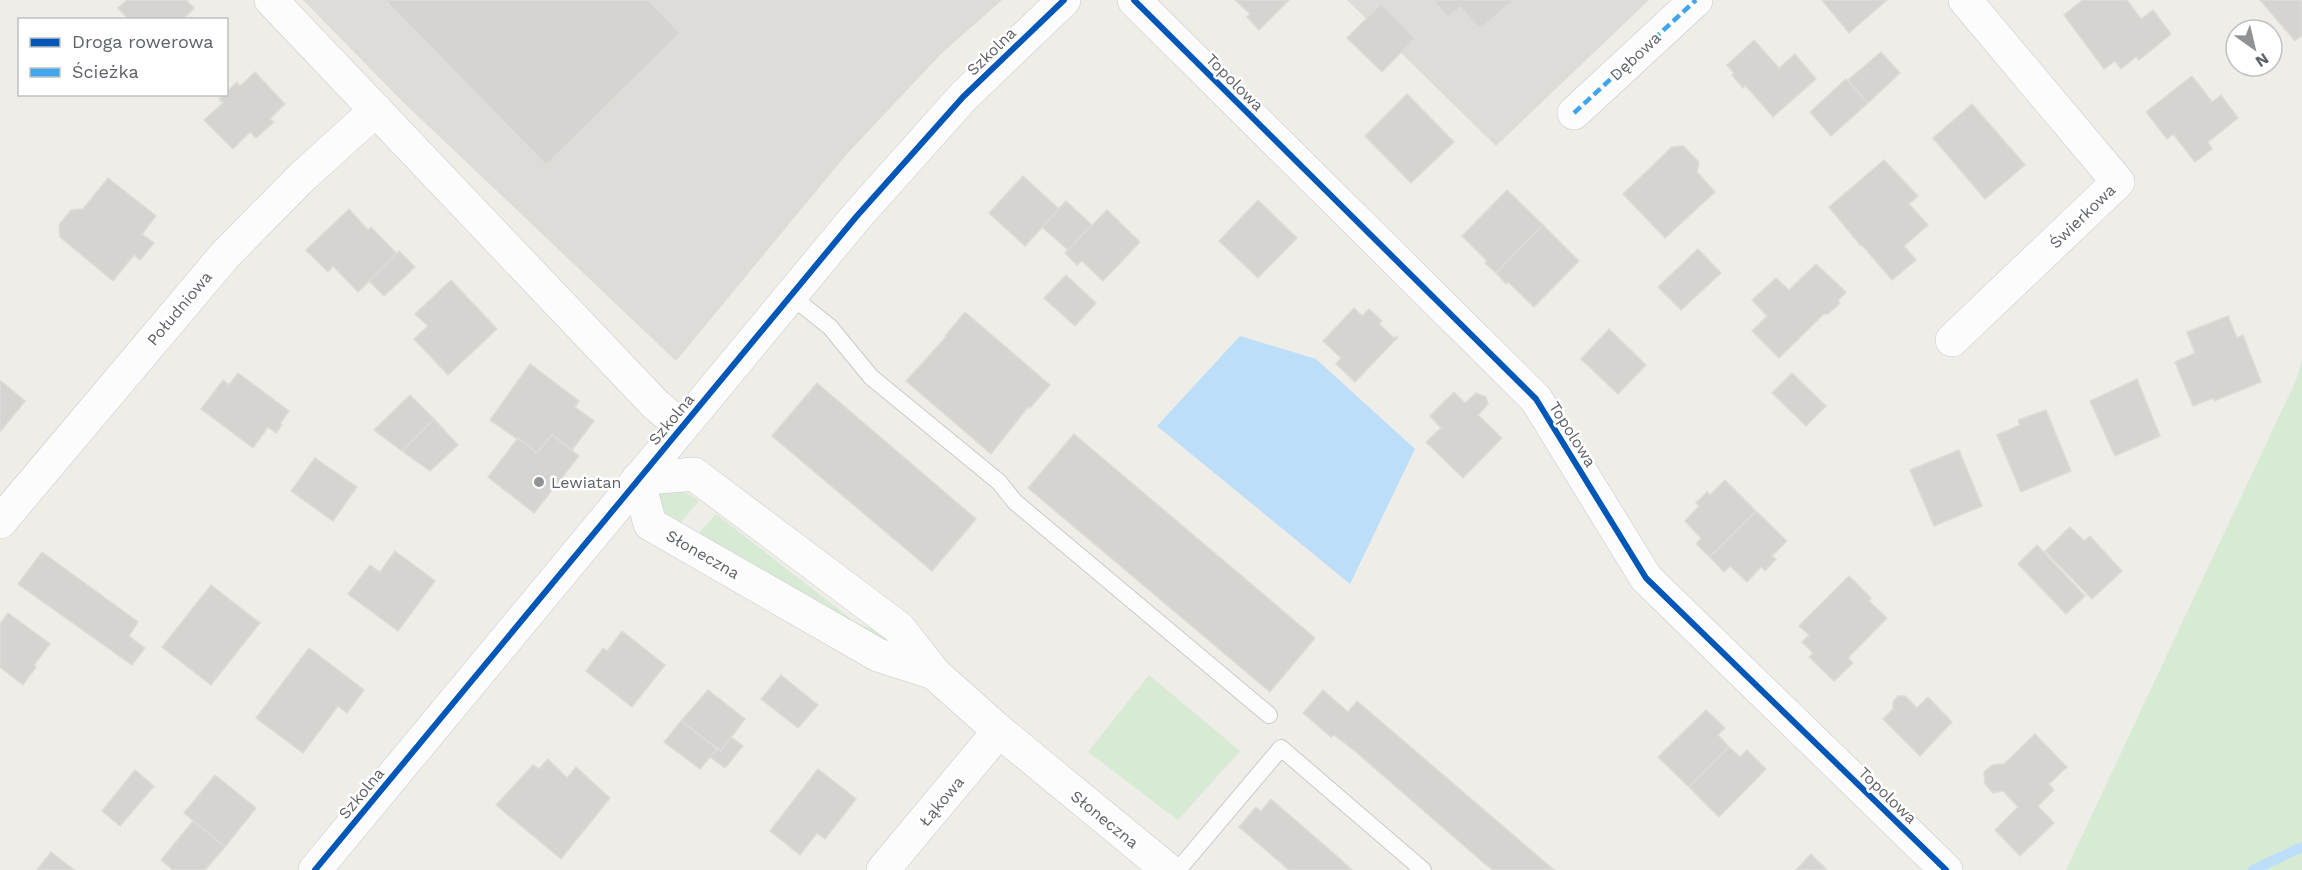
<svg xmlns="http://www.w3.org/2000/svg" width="2302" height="870" font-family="'Work Sans',sans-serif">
<rect width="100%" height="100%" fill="#eeede8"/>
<g fill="#dedcd8">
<polygon points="303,0 1002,0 941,54 846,155 676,361 403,102"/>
<polygon points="1347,0 1649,0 1496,146"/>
</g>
<g fill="#d6ead4">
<polygon points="2302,360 2302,870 2066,870 2297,378"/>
<polygon points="677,486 699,501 681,522 658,508 655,488"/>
<polygon points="716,514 856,623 890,635 888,643 699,533"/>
<polygon points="1149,675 1240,751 1178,820 1088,752"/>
</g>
<polygon fill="#bcdef8" points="1240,336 1316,359 1415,449 1350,584 1157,426"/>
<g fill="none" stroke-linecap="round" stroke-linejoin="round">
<polyline stroke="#bcdef8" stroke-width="10" points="2253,870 2302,847"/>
</g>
<g fill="#d5d4d1" stroke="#dddcd8" stroke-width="1.5">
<polygon points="127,0 186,0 194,8 182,20 129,20 118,8"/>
<polygon points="385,0 648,0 680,33 546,165"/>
<polygon points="1235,0 1289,0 1259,30 1247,17 1250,14"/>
<polygon points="1433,0 1513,0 1480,29 1460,7 1448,17"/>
<polygon points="1822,0 1887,0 1849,33"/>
<polygon points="2083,0 2127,0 2141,19 2153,10 2171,34 2139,60 2136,57 2121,69 2115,61 2104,69 2064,15"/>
<polygon points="2260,0 2302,0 2302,35 2295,41"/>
<polygon points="1381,4 1415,38 1382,72 1347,38"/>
<polygon points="1754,40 1779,68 1795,54 1816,79 1773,117 1745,85 1743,88 1732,75 1734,73 1727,65"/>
<polygon points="1881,52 1900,73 1868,103 1848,80"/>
<polygon points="255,72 285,104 270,119 274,122 256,138 250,132 233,149 204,120 223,103 219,99 237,82 240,86"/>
<polygon points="2192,76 2212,102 2221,95 2238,118 2208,142 2212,149 2195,162 2173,134 2167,139 2146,112"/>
<polygon points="1846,79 1868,103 1831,136 1810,112"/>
<polygon points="1407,94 1454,142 1411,183 1365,136"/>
<polygon points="1972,104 2025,165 1985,199 1933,138"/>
<polygon points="1683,146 1699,162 1697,172 1715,192 1665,238 1623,194 1672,147"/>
<polygon points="1884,160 1918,196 1909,204 1928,225 1904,246 1916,260 1892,280 1862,245 1861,246 1829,207"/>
<polygon points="1023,176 1059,209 1025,246 989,213"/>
<polygon points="108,178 156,216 142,234 154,243 140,260 134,255 113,281 60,237 59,225 71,210 83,209"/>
<polygon points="1507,190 1543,225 1496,273 1485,263 1487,261 1462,236"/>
<polygon points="1258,200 1297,238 1258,278 1219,241"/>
<polygon points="1066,201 1092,225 1068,250 1042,227"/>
<polygon points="349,209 368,230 371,227 397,254 358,292 333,266 328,272 306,250"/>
<polygon points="1107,210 1140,242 1103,281 1082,261 1077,265 1065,253"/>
<polygon points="1543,225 1579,261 1534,307 1508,282 1506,284 1496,273"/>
<polygon points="1698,249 1721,273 1681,310 1658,287"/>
<polygon points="399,251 415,267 384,296 369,281"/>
<polygon points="1816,264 1846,292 1838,301 1840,303 1828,314 1824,314 1779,358 1752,331 1767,316 1752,300 1776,278 1789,290"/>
<polygon points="1066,275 1096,303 1075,326 1044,298"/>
<polygon points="451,280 497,329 448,375 414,339 428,326 415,314"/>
<polygon points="1354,308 1362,316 1369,309 1382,321 1379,324 1394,338 1397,336 1398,337 1355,382 1336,364 1341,358 1323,341"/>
<polygon points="965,312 1050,385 1030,408 1028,407 991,454 906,381 946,337 945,336"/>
<polygon points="2228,316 2237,338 2243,335 2261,382 2214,401 2213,398 2193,406 2175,362 2195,353 2187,332"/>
<polygon points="1609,329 1646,365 1618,394 1581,359"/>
<polygon points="530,364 579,401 575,407 594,421 572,450 552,435 537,453 490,420"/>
<polygon points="238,373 289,411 280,424 282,425 276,433 268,427 253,448 201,409 223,380 229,385"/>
<polygon points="1792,373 1826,406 1806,426 1772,393"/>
<polygon points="2137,379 2160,436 2115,456 2090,401"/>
<polygon points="0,380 25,401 0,432"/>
<polygon points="817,383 976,519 932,571 772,436"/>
<polygon points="1454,392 1465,403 1476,393 1486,397 1488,404 1478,415 1502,438 1463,478 1426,442 1441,428 1430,416"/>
<polygon points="410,395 434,419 402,451 374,430"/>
<polygon points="2046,410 2071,471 2021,492 1997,435 2020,425 2018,420"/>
<polygon points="434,419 458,445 430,471 402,451"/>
<polygon points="1074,434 1315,638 1270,692 1028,488"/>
<polygon points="552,435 579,456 534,513 488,477 518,438 537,453"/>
<polygon points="1959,450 1982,506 1934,526 1910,470"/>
<polygon points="315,458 357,487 333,521 291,491"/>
<polygon points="1725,480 1756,511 1710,557 1696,544 1701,538 1685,521 1699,506 1696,503 1707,492 1710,495"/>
<polygon points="1756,511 1787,541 1772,556 1776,559 1765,571 1761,567 1747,582 1730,566 1724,572 1710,557"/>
<polygon points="2070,527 2084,541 2090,536 2122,571 2092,599 2045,551"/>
<polygon points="2037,545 2085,596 2066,614 2018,564"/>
<polygon points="395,551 435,581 398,631 348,594 370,565 380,572"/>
<polygon points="42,552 138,622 129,636 145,648 132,665 18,584"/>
<polygon points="1849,576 1871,598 1869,601 1887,618 1848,658 1853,663 1834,681 1809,657 1813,653 1802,642 1809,635 1799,626"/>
<polygon points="211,585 260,623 211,685 162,647"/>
<polygon points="8,613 50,644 34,665 36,667 23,685 0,667 0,624"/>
<polygon points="622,631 665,665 632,707 586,671 603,648 607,651"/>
<polygon points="309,648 364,690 347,713 338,706 303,753 256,718"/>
<polygon points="781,675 818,705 798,728 761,699"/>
<polygon points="708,690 745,719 721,751 681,721"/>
<polygon points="1323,690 1348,712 1357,701 1554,870 1493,870 1485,864 1356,752 1334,735 1331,737 1303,713"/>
<polygon points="1898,696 1905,696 1917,708 1928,697 1952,722 1920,756 1883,719 1893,709 1893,702"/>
<polygon points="1706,710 1725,728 1718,735 1729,747 1689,787 1658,757"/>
<polygon points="681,721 717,749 700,769 664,742"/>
<polygon points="2035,734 2067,767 2049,784 2054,790 2038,806 2054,823 2020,856 1995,830 2018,807 2003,791 1993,793 1985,784 1984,772 1992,765 2004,764"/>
<polygon points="731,737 743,746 725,768 710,757 717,749 721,751"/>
<polygon points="1729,747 1740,757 1747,750 1766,769 1719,817 1689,787"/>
<polygon points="548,759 567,778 576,767 610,798 561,859 496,805 533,765 539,769"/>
<polygon points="818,769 856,799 825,839 817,833 800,855 770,831"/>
<polygon points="135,770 154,786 120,826 102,811"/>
<polygon points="215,775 256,808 225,847 184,813"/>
<polygon points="1271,799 1338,857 1352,870 1289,870 1239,827 1256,807 1261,811"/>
<polygon points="193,821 225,847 205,870 173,870 161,860"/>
<polygon points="51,852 74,870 37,870"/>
<polygon points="1811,854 1827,870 1796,870"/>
</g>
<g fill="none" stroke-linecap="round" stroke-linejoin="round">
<g stroke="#c9c9c9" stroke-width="18">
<g id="service">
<polyline points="791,296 830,327 871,377 999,482 1015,502 1269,715"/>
<polyline points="1178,870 1281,748 1423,870"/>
</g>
</g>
<g stroke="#c9c9c9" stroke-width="34">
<g id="minor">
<polyline points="271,0 655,404 681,426"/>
<polyline points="1134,0 1536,399 1646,578 1946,870"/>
<polyline points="1574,113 1696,0"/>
<polyline points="1952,340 2118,182 1965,0"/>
<polyline points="0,522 225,255 301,178 376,110"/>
<polyline points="883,870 999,731"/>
</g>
</g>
<g stroke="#c9c9c9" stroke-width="34">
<g id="tertiary">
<polyline points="638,479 694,474 899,628 934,673 999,731 1168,870"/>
<polyline points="638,479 650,524 878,655 934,673"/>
<polyline points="315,870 856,217 963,97 1064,0"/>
</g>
</g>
<use href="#service" stroke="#fcfcfc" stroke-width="16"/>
<use href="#minor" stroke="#fcfcfc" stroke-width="33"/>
<use href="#tertiary" stroke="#fcfcfc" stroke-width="33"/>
<polyline stroke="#41a5ee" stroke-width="4.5" stroke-dasharray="9 4.5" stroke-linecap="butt" points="1574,113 1696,0"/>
<g stroke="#fff" stroke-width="10">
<g id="cycleway">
<polyline points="1134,0 1536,399 1646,578 1946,870"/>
<polyline points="315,870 856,217 963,97 1064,0"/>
</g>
</g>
<use href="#cycleway" stroke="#0057b8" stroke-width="6"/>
</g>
<circle fill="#909294" stroke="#fff" stroke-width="2" cx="539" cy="482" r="6"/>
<g text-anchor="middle" stroke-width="5" stroke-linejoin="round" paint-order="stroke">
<g font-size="16" fill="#5e6167" stroke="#fff">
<text transform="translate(991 51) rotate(-44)" y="6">Szkolna</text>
<text transform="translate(1635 56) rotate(-43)" y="6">Dębowa</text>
<text transform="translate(1235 82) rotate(45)" y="6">Topolowa</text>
<text transform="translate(2082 216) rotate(-44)" y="6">Świerkowa</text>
<text transform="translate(179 308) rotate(-50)" y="6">Południowa</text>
<text transform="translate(671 419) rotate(-50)" y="6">Szkolna</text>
<text transform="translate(1573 434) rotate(58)" y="6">Topolowa</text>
<text transform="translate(703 554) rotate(30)" y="6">Słoneczna</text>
<text transform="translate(361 793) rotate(-50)" y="6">Szkolna</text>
<text transform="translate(1888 795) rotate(44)" y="6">Topolowa</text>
<text transform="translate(941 801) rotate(-50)" y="6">Łąkowa</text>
<text transform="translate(1105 819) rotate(39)" y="6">Słoneczna</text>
</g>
<g font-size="16" fill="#5e6167" stroke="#fff" text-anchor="start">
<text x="551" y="488">Lewiatan</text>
</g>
</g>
<rect x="18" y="18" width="210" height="78" fill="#ffffff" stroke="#bfc0c2" stroke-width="1.5"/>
<rect x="30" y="38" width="30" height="9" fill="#0057b8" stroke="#bfc0c2" stroke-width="1.5"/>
<text x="72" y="48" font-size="18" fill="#5e6167">Droga rowerowa</text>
<rect x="30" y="68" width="30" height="9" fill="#41a5ee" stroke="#bfc0c2" stroke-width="1.5"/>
<text x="72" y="78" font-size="18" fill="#5e6167">Ścieżka</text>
<g transform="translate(2254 48) rotate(146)"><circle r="28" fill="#ffffff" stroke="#bfc0c2" stroke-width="1.5"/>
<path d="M0-4.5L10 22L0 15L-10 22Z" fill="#909294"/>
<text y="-9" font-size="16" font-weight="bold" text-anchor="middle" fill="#5e6167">N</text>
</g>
</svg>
